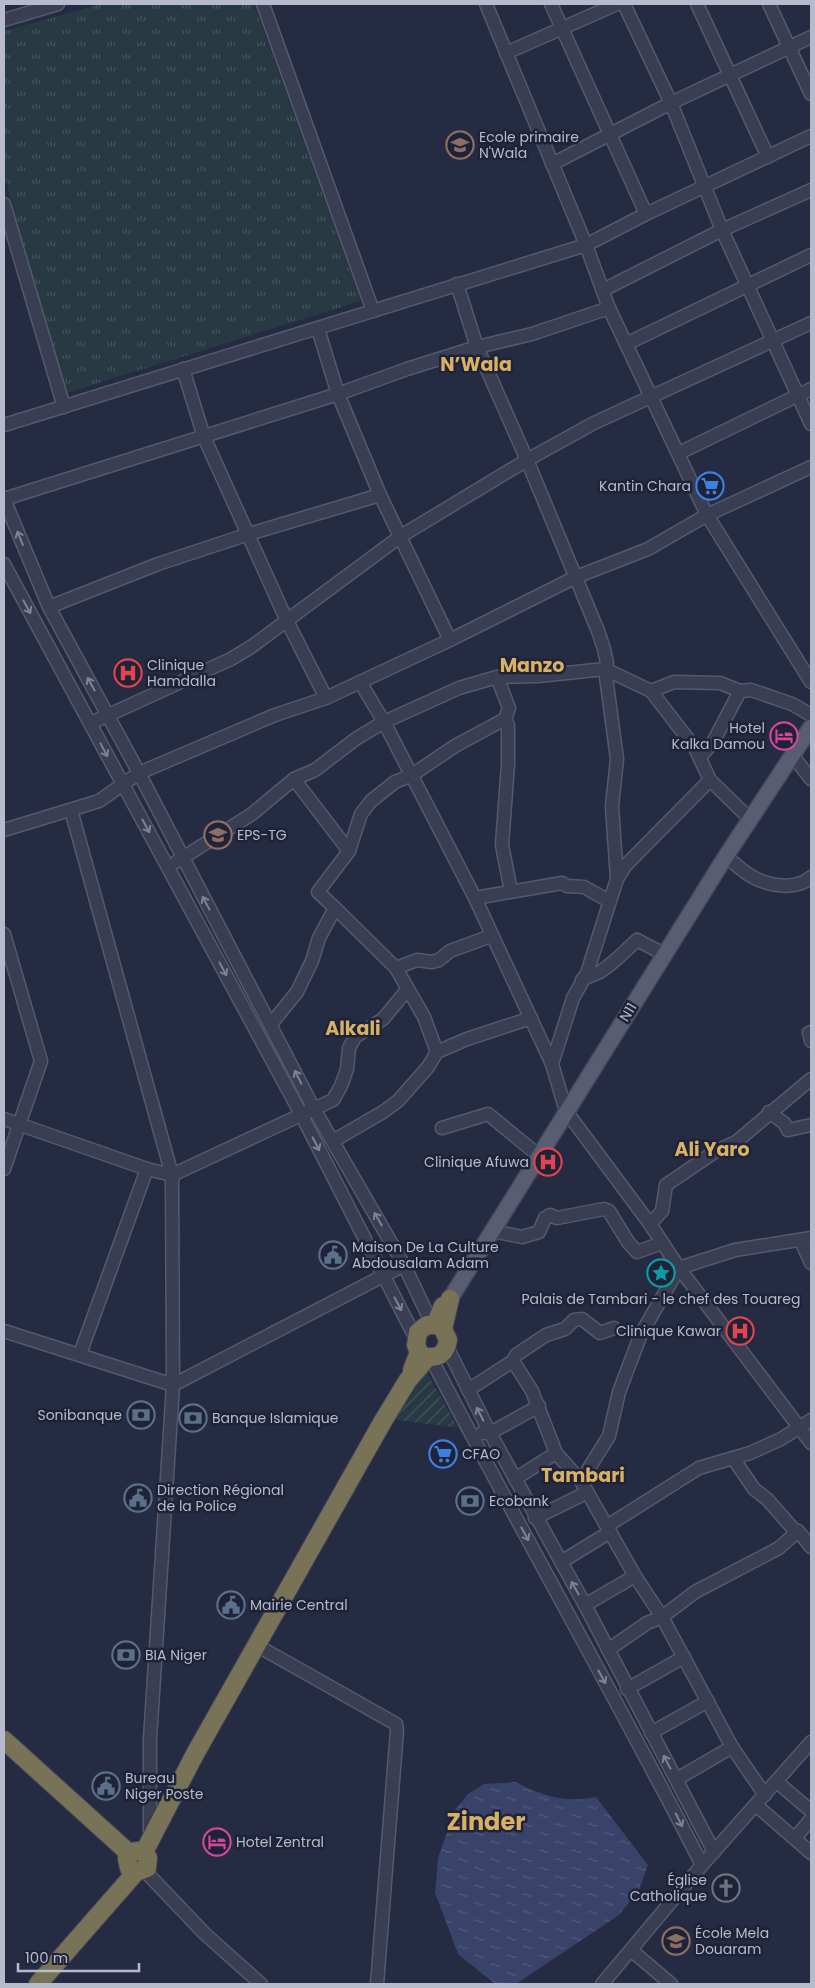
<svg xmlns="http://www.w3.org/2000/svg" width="815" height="1988" font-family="Poppins,sans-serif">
<defs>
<pattern id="grass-tufts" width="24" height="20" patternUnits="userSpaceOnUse" patternTransform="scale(1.25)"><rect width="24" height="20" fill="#273943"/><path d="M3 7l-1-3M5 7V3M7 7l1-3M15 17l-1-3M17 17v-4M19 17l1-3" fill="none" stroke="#44545d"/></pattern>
<pattern id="garden-furrows" width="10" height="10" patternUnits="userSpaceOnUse" patternTransform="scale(1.25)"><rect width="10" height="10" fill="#273943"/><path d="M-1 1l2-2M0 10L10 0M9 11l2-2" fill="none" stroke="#44545d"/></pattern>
<pattern id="water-ripples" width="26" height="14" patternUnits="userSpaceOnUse" patternTransform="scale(1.25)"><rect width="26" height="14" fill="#394269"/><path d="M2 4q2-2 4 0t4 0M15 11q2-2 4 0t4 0" fill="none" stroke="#535b7d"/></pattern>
</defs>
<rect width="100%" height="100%" fill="#252b42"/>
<polygon fill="url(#grass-tufts)" points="101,4 254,4 361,301 66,393 4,174 4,31"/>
<polygon fill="url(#garden-furrows)" points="424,1367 458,1428 391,1419"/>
<path fill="url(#water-ripples)" d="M516,1782c28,15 50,21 80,15l52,68 -9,25 -20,25 -103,69h-21l-37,-30 -23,-61 3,-35 17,-48 13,-16 16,-10z"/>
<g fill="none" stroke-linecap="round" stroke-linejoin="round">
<g stroke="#55596c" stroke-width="15">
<g id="minor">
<polyline points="263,4 373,311"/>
<polyline points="486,4 586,245 609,308 707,515 811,682"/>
<polyline points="551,4 646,214"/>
<polyline points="624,4 671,103 722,230 811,424"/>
<polyline points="697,4 768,157"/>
<polyline points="769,4 811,94"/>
<polyline points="4,20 58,4"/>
<polyline points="506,53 617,4"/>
<polyline points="552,164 671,103 811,37"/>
<polyline points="4,204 64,407"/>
<polyline points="457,284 477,347 527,460 598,631 604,649 607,663 605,669 617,759 612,806 617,879 587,973 573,998 552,1064"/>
<polyline points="603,290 722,230 811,190"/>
<polyline points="318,329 338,394 380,495 450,640"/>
<polyline points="626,344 811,255"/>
<polyline points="183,369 204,437 287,621 326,698"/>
<polyline points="4,425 586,245 646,214 811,136"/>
<polyline points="679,453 811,389"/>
<polyline points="4,564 301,1114 415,1337"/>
<polyline points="49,607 158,564 249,534 380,495"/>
<polyline points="360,682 384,722 475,898 552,1064 566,1111 650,1224 679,1268 811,1443"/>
<polyline points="651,691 674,682 720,683 740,691 751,690 792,704 811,715"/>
<polyline points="505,719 508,725 508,764 502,845 511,891"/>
<polyline points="91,723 231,659 251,647 401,536 527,460 594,423 811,323"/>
<polyline points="792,755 811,779"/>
<polyline points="700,757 712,744 740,691"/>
<polyline points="294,779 349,851"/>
<polyline points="71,810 172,1175 173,1385 150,1739 150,1836"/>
<polyline points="4,830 99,801 139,773 275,715 326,698 450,640 576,577 648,549 707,515 811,467"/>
<path d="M726,856c8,7 16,15 25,20 17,10 45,15 60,1"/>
<polyline points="176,862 252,814 294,779 315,770 357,738 384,722 459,688 497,677 538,676 605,669 651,691 695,748 710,780 750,819"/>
<polyline points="617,879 625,866 710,780"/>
<polyline points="475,898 562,883 567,886 584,887 609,901"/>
<polyline points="335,908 396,968 417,960 432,962 439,960 450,951 491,936"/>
<polyline points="4,934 41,1061 4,1169"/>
<polyline points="396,968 424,1017 437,1052"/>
<path d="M582,980c6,-4 12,-5 18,-8 14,-9 25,-21 37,-32l27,14"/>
<polyline points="271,1024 297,992 312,961 319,938 335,908 318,892 349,851 361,814 371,801 395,782 412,775 455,746 505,719 509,708 497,677"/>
<polyline points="811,1032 809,1033 811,1041"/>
<polyline points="769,1112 784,1123 788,1130 811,1125"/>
<polyline points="4,1119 147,1169 172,1175 333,1100 341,1086 347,1069 349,1048 355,1037 383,1019 407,990"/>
<polyline points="442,1128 488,1114 538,1155"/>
<polyline points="333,1141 383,1112 398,1101 428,1067 437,1052 467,1039 531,1018"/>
<polyline points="650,1224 662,1211 666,1185 716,1151 736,1142 811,1079"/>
<polyline points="493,1231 522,1237 539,1232 545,1218 550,1215 557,1218 604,1209 609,1211 628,1242 637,1252 662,1243"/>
<polyline points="801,1241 811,1263"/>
<polyline points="432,1324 404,1265 314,1109 139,773 49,607 4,499 338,394 407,369 477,347 532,334 609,308"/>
<polyline points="4,1331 173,1385 404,1265"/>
<polyline points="447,1347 490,1433 585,1605 714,1852"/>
<polyline points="80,1354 147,1169"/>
<path d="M431,1358c88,170 184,337 271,507"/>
<polyline points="513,1361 532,1391 556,1453 581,1481 635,1576 662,1617 732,1747 765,1795"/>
<polyline points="468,1390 513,1361 516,1355 546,1335 565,1329 574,1320 582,1319 600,1333 614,1328"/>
<polyline points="482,1433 490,1433 539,1406"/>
<polyline points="733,1458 754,1489 767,1499 796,1532 798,1531 811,1547"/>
<polyline points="515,1479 556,1453"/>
<polyline points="581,1481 609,1436 619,1392 641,1334 679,1268 735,1250 811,1238"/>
<polyline points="535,1518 586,1493"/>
<polyline points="607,1526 699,1468 750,1453 781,1439 811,1420"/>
<polyline points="561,1562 610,1532"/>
<polyline points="585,1605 635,1576"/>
<polyline points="256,1645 396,1724 397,1730 377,1984"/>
<polyline points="608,1650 647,1623 662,1617 695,1592 779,1548 798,1531"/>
<polyline points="627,1689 684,1657"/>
<polyline points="651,1733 708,1701"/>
<polyline points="677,1779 732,1747"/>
<polyline points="777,1782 811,1811"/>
<polyline points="756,1805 811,1853"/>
<polyline points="795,1838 811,1819"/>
<polyline points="144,1870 205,1934 261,1984"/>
<polyline points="631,1950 671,1984"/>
<polyline points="602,1984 702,1865 811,1742"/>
</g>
</g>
<g stroke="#43475b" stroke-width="18">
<polyline id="major" points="450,1299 726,856 811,727"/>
</g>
<g stroke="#414659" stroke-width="20">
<g id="highway">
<polyline points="412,1370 419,1352 416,1345 418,1332 427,1325 435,1325 443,1306"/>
<polyline points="4,1740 130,1854"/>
<path d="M144,1852l51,-98 188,-333 25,-41 20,-23c12,1 18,-5 20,-17l-5,-11 7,-30"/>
<path d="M38,1984l98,-112 11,-4 1,-10c-6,-10 -16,-9 -21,1l2,9 7,4"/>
</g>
</g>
<use href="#minor" stroke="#3a3e52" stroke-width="12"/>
<use href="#major" stroke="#585d71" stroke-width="15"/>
<use href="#highway" stroke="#787256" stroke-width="18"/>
</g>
<defs><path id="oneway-shaft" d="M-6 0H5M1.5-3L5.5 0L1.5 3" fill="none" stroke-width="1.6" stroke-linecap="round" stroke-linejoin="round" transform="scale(1.25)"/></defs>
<g stroke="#7f8295">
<use href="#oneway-shaft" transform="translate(20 538) rotate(-113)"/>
<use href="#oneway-shaft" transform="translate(27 607) rotate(61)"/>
<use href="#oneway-shaft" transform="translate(91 684) rotate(-119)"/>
<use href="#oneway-shaft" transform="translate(104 750) rotate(62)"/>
<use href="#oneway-shaft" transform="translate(146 826) rotate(61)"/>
<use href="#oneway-shaft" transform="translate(206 903) rotate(-118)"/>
<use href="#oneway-shaft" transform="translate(223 969) rotate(62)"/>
<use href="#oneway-shaft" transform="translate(298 1077) rotate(-117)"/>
<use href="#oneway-shaft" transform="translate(316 1144) rotate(63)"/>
<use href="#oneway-shaft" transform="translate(378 1219) rotate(-120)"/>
<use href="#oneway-shaft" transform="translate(398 1304) rotate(62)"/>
<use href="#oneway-shaft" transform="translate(480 1414) rotate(-117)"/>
<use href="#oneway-shaft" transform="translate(525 1534) rotate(61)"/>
<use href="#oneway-shaft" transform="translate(575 1588) rotate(-120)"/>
<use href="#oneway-shaft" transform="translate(602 1677) rotate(61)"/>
<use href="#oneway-shaft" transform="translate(667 1762) rotate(-118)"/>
<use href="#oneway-shaft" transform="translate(679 1820) rotate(63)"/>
</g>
<defs>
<g id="school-ring" transform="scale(1.4375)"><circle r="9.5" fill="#1e2337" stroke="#8d6e63" stroke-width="1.5"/><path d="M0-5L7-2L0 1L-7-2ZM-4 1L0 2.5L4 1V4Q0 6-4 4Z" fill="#8d6e63"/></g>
<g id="supermarket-ring" transform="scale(1.4375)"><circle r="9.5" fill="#1e2337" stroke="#3f7fe0" stroke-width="1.5"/><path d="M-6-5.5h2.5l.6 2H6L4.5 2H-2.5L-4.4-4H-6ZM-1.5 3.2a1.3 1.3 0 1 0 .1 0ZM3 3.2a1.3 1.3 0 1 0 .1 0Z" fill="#3f7fe0"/></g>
<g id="hospital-ring" transform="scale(1.4375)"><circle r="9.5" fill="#1e2337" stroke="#e0444e" stroke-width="1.5"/><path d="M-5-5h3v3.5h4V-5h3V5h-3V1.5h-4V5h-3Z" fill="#e0444e"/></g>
<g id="hotel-ring" transform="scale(1.4375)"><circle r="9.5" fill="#1e2337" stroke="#d1479c" stroke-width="1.5"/><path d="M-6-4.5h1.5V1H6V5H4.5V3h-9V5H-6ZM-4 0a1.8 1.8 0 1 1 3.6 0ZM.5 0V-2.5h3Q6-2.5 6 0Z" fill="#d1479c"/></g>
<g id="civic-ring" transform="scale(1.4375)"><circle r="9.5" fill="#1e2337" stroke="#5c6f8a" stroke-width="1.5"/><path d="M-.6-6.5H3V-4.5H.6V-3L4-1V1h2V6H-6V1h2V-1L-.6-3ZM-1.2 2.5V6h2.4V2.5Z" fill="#5c6f8a"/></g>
<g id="sight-ring" transform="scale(1.4375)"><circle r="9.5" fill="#1e2337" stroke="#0f9aa8" stroke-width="1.5"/><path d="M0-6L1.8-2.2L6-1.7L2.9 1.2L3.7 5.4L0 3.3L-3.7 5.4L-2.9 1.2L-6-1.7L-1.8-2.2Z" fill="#0f9aa8"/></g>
<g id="bank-ring" transform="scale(1.4375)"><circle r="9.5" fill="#1e2337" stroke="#5c6f8a" stroke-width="1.5"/><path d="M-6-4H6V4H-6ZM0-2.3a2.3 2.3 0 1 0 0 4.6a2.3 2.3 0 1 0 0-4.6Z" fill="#5c6f8a"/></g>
<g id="church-ring" transform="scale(1.4375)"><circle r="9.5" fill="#1e2337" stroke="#6b7280" stroke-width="1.5"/><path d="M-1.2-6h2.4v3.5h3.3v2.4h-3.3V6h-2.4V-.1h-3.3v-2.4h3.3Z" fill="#6b7280"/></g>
</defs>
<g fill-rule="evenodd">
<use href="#school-ring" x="460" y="145"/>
<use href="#supermarket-ring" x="710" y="486"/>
<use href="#hospital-ring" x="128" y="673"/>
<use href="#hotel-ring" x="784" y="736"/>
<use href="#school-ring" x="218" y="835"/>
<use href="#hospital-ring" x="548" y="1162"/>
<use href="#civic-ring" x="333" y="1255"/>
<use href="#sight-ring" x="661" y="1273"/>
<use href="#hospital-ring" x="740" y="1331"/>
<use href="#bank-ring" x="141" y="1415"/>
<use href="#bank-ring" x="193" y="1418"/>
<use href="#supermarket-ring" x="443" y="1454"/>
<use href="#civic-ring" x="138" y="1498"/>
<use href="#bank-ring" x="470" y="1501"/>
<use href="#civic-ring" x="231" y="1605"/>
<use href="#bank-ring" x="126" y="1655"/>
<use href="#civic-ring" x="106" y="1786"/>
<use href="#hotel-ring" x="217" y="1842"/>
<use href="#church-ring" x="726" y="1888"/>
<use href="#school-ring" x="676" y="1941"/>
</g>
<g text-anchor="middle" stroke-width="5" stroke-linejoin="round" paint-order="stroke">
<g font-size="14" fill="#b7bacc" stroke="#1e2337" text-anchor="start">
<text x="479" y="142">Ecole primaire<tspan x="479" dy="16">N'Wala</tspan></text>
<text x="691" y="491" text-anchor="end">Kantin Chara</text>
<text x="147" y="670">Clinique<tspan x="147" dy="16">Hamdalla</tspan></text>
<text x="765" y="733" text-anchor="end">Hotel<tspan x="765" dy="16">Kalka Damou</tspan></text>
<text x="237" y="840">EPS-TG</text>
<text x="529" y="1167" text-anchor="end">Clinique Afuwa</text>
<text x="352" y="1252">Maison De La Culture<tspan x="352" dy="16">Abdousalam Adam</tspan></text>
<text x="661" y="1304" text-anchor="middle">Palais de Tambari - le chef des Touareg</text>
<text x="721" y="1336" text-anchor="end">Clinique Kawar</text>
<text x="122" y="1420" text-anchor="end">Sonibanque</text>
<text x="212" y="1423">Banque Islamique</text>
<text x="462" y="1459">CFAO</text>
<text x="157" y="1495">Direction Régional<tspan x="157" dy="16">de la Police</tspan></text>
<text x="489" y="1506">Ecobank</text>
<text x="250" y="1610">Mairie Central</text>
<text x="145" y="1660">BIA Niger</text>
<text x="125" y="1783">Bureau<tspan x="125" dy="16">Niger Poste</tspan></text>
<text x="236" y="1847">Hotel Zentral</text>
<text x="707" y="1885" text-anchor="end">Église<tspan x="707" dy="16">Catholique</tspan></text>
<text x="695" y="1938">École Mela<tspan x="695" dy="16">Douaram</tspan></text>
</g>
<g font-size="14" fill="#b7bacc" stroke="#1e2337">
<text transform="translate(628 1012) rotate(-58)" y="5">N11</text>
</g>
<g font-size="19" font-weight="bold" fill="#d9b165" stroke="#1e2337">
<text x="476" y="371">N’Wala</text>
<text x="532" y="672">Manzo</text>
<text x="353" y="1035">Alkali</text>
<text x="712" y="1156">Ali Yaro</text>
<text x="583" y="1482">Tambari</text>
</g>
<g font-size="24" font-weight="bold" fill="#d9b165" stroke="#1e2337">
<text x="486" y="1830">Zinder</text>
</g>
</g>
<rect width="815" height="1988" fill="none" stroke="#b7bacc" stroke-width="10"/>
<path d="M18 1963v8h121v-8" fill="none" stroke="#b7bacc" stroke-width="2.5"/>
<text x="25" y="1963" font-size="15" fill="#b7bacc" stroke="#1e2337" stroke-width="4" paint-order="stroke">100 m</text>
</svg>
